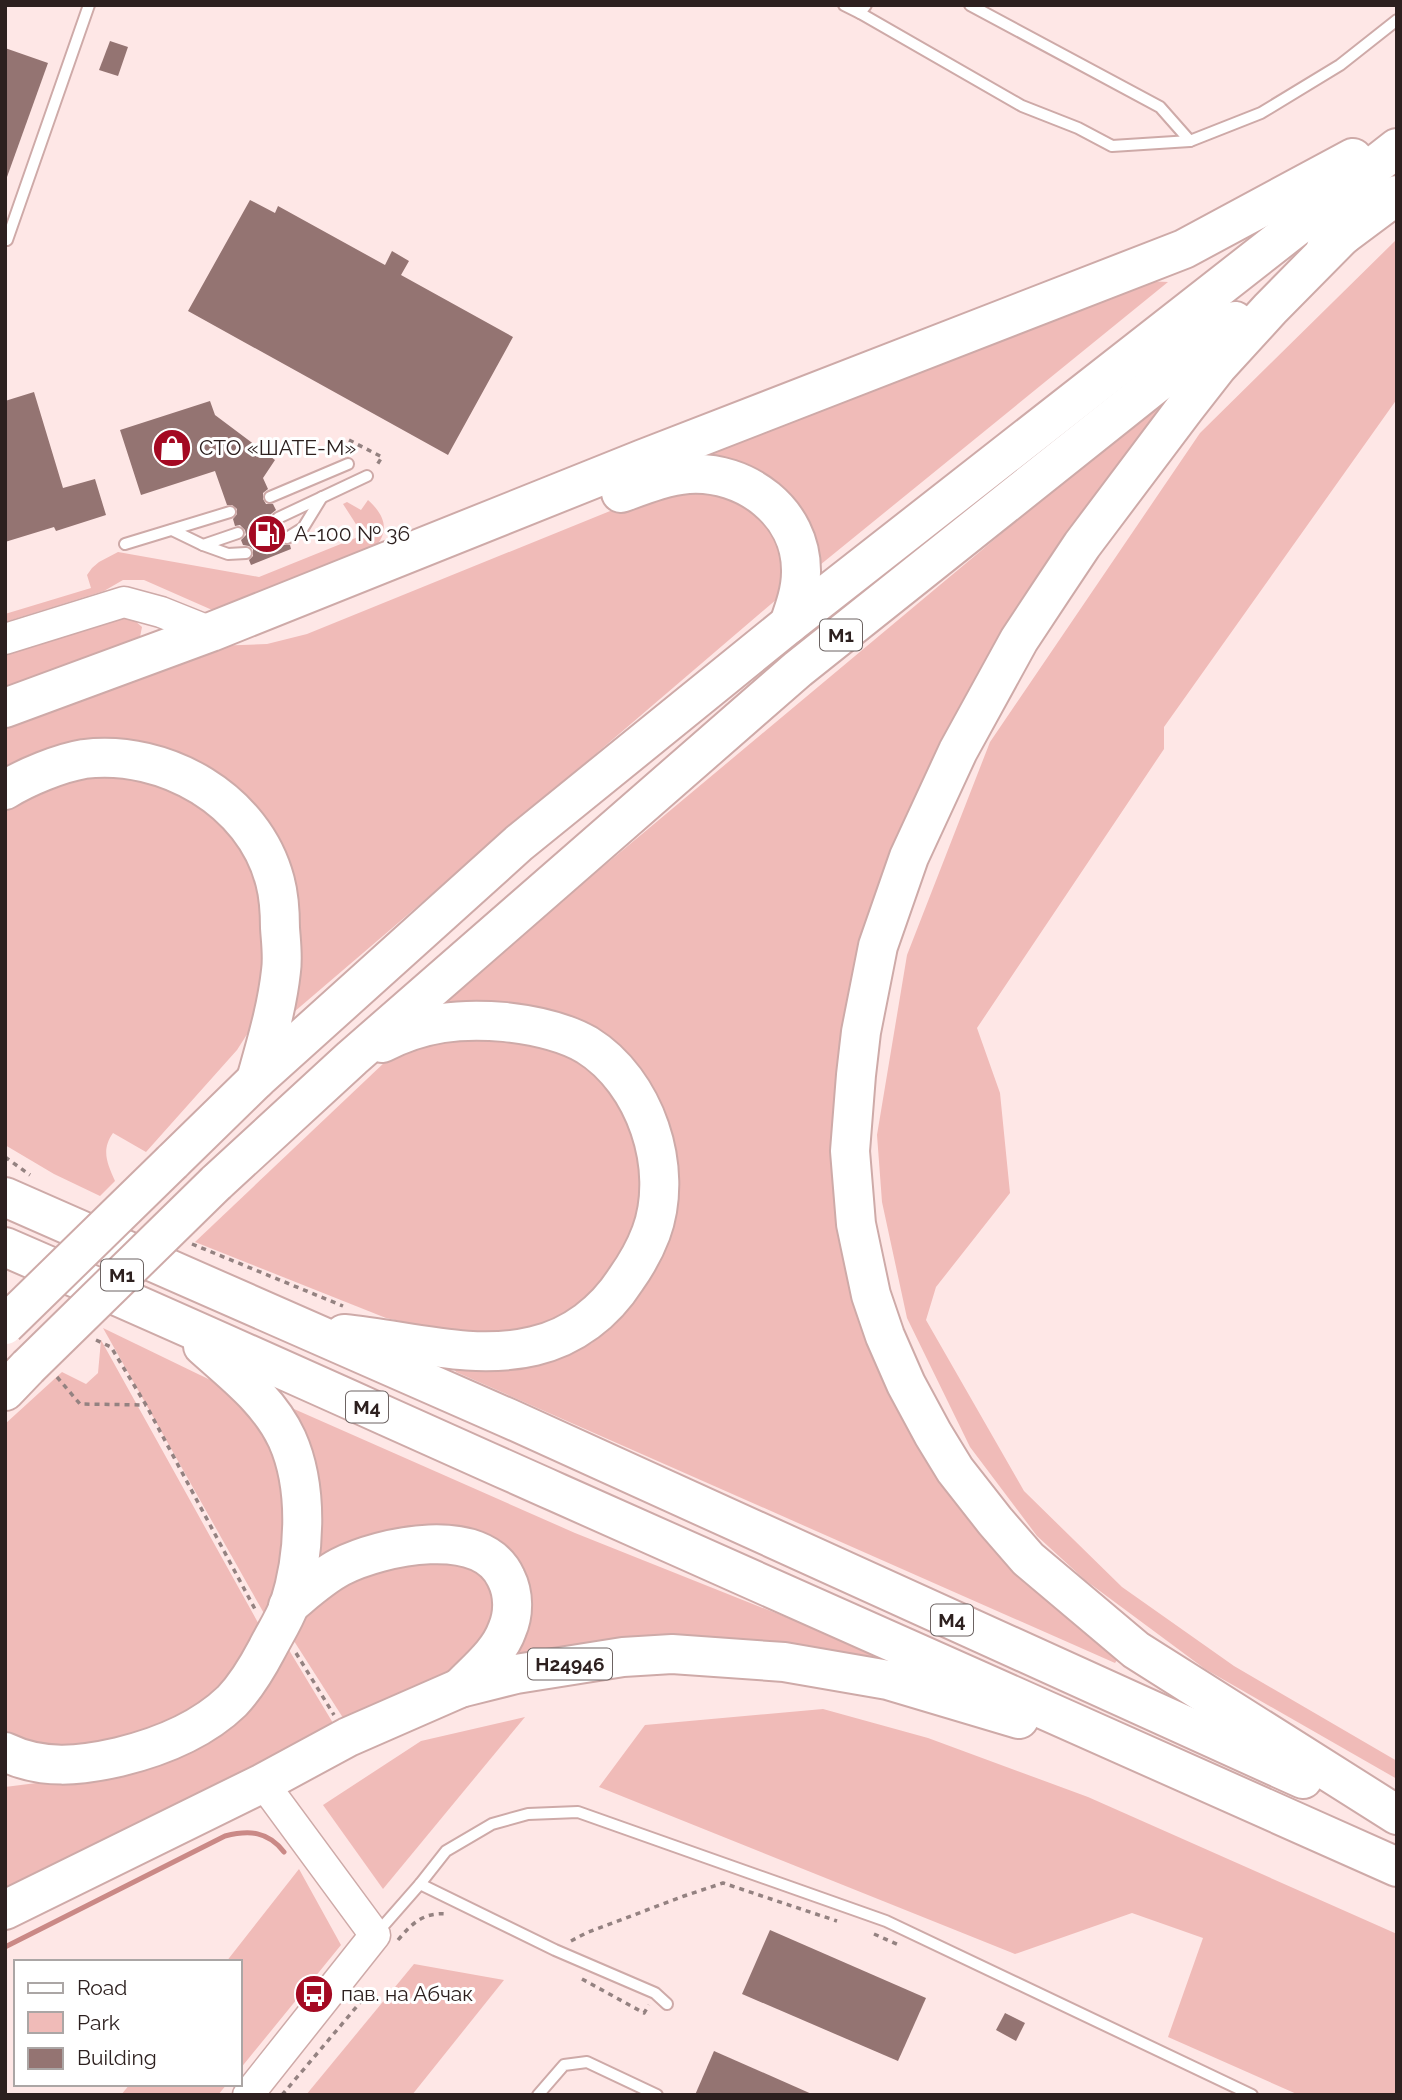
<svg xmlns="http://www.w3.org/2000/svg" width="1402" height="2100" font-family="Raleway,sans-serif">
<rect width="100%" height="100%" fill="#fee7e6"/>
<g fill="#f0bbb8">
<polygon points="1397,239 1397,399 1164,727 1164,749 977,1028 1000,1093 1010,1193 936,1287 926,1320 1024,1491 1122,1587 1234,1666 1397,1761 1397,1779 1205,1669 1085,1580 1037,1536 970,1447 907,1318 882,1202 877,1135 907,955 990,742 1200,433"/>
<polygon points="1146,281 1168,282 820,565 812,543 682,457"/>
<polygon points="1183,382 1059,560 849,1015 878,1357 1120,1656 1115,1663 456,1372 450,1363 549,1361 592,1343 632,1302 671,1207 612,1051 429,1012"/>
<polygon points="726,492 773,525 787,582 777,599 287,1018 293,926 200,771 5,775 5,726 213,646 267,644 307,634 652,494"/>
<path d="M368,500c20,18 22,35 1,53l-150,60 -75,-33h-21l-19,11 -99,31v-8l86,-26 -4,-13 5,-7 7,-6 19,-10 141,25 104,-42 -20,-31 4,-2 14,8z"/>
<polygon points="117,619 133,619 142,627 139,642 5,693 5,655"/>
<path d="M90,773l71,8 82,53 27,69 -12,114 -21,33 -91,102 -33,-19c-12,17 -6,30 2,48l-15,15 -46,-22 -49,-29v-333l49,-27z"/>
<polygon points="439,1038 549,1042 593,1065 624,1094 647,1198 633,1247 568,1318 525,1333 475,1338 386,1318 195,1242 386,1061"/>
<polygon points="103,1328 231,1390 281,1453 289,1535 266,1617"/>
<polygon points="101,1340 261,1628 242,1667 192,1712 116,1744 49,1751 5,1736 5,1424 62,1372 86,1384 98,1373"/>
<polygon points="294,1409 575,1533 941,1679 838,1656 487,1672 518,1633 462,1532 304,1581 308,1453"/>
<polygon points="464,1557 499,1588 490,1641 443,1677 345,1721 294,1641 308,1612 355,1573"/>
<polygon points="289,1650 336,1728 5,1888 5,1787 115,1773 252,1704"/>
<polygon points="823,1709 928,1738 1088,1797 1397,1934 1397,2095 1299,2095 1168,2037 1203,1938 1132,1913 1015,1954 599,1787 645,1725"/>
<polygon points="525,1717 383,1889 323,1805 421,1741"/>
<polygon points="299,1869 341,1945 240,2069 240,1962 226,1962"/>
<polygon points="414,1964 504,1980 412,2095 306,2095"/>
<polygon points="130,2084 227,2084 218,2095 121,2095"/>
</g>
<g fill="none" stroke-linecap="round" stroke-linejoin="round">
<path stroke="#ca8986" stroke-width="5" d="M5,1947l220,-111c24,-6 43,-5 59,16"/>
</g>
<g fill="#947472">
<polygon points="110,41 128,47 118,76 99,70"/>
<polygon points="5,48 48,63 7,177 5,177"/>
<polygon points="250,200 275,213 278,206 385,265 392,251 409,261 401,275 513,337 448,455 188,311"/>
<polygon points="34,392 63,488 95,479 106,515 56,531 54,527 5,542 5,401"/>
<polygon points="210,401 215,415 275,460 263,478 268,489 263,493 263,499 266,504 273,504 276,510 271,514 271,521 274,525 281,525 284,531 280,535 280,542 284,545 290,545 291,549 251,565 249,560 253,556 253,549 249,546 243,545 241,540 246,535 245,530 240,525 235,526 233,519 237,514 237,509 232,505 227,505 215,471 141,495 120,430"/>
<polygon points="770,1930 926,1998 898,2061 742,1994"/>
<polygon points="1005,2013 1025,2023 1016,2041 996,2030"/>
<polygon points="714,2051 814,2095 695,2095"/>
</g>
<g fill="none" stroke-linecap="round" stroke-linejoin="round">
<g stroke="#ceaaa8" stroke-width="14">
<g id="lane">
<polyline points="844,5 860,13 866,5"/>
<polyline points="970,5 1160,107 1190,141"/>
<polyline points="860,13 1022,106 1078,128 1112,146 1190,141 1261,113 1340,65 1397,20"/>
<polyline points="5,239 7,240 89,5"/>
<polyline points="270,497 348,464"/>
<polyline points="278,518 367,476"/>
<polyline points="172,530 203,545 238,533"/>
<polyline points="287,538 303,528 322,497"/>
<polyline points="125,544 230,512"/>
<polyline points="203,545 228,554 246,553"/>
<polyline points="420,1884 555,1950 655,1993 667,2004"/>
<polyline points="377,1933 420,1884 446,1851 492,1824 528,1814 578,1812 886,1921 1252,2095"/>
<polyline points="538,2095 564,2065 587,2062 657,2095"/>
</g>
</g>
<g stroke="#ceaaa8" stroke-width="33">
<g id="secondary">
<polyline points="5,639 124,602 161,612 211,632"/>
<polyline points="248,2095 375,1935 263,1783"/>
</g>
</g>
<g stroke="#ceaaa8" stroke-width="42">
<g id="highway">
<polyline points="1346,232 1270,309 1217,367 1185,408 1082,545 1054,587 1019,640 958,751 909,857 878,946 861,1032 856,1075 850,1151 856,1224 871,1295 885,1336 906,1384 933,1434 955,1470 995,1521 1028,1559 1136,1650 1397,1815"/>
<polyline points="1326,248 1397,195"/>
<path d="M621,493c22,-8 44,-17 67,-19 57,-4 114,38 113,98 0,18 -6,35 -12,52"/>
<polyline points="5,708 211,632 643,459 1184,249 1353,158"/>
<path d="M5,790c21,-13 55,-27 79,-31 81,-10 170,41 191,122 4,15 5,31 5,47 1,14 3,29 1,43 -4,37 -15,73 -25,109"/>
<polyline points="172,1162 256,1080 519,843 789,624 1397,148"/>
<polyline points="216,1183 352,1058 798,669 1235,321"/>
<polyline points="5,1197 508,1418 1303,1779"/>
<path d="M5,1247c185,80 369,164 553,246 279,125 560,247 839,374"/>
<path d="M344,1334c63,6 128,27 190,12 39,-9 71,-34 92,-67 10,-14 19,-30 25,-46 24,-65 -6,-152 -64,-188 -24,-14 -55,-20 -82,-23 -45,-4 -82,0 -123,21"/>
<polyline points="5,1391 28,1367"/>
<path d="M288,1606c16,-13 33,-29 52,-39 41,-21 142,-43 166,11 8,16 8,36 1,52 -8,23 -31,41 -47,58"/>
<path d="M5,1752c37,18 75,14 114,5 41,-10 82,-26 113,-56 15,-16 25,-33 35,-52 7,-14 17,-29 22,-43 16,-50 20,-118 -2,-167 -18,-39 -53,-65 -84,-93"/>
<polyline points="5,1910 263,1783 348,1737 460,1688 516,1674 623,1657 672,1654 784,1662 888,1680 1019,1719"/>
</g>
</g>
<g stroke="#948281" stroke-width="3.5" stroke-dasharray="5 5" stroke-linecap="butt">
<polyline points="349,440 382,457 377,465"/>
<polyline points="5,1157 30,1175"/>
<polyline points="192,1244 343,1306"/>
<polyline points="96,1340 111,1347 146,1405 256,1611"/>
<polyline points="57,1377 80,1404 146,1405"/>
<polyline points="296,1653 334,1715"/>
<polyline points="874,1934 899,1945"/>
<path d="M398,1940c14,-17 26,-28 49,-26"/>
<polyline points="571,1941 586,1933 684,1896 723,1883 837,1921"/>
<polyline points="582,1979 644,2013 649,2005"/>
<polyline points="282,2095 364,1998 363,1989"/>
</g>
<use href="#lane" stroke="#fff" stroke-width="10"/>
<use href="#secondary" stroke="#fff" stroke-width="30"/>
<use href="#highway" stroke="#fff" stroke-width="38"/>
<g stroke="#ceaaa8" stroke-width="42" stroke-linecap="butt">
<g id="highway-bridge">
<polyline points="5,1325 172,1162"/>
<polyline points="28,1367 216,1183"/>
</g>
</g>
<use href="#highway-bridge" stroke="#fff" stroke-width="38"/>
</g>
<defs>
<g id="shop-disc" transform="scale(2.0125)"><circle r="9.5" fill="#a40922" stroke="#fff"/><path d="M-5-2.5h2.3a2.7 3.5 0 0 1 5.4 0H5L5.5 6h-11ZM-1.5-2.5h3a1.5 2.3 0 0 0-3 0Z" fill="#fff"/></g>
<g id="fuel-disc" transform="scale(2.0125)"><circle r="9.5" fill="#a40922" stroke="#fff"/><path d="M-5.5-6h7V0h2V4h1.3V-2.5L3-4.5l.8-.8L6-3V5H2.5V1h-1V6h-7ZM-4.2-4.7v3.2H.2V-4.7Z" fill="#fff"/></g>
<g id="bus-disc" transform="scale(2.0125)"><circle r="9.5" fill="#a40922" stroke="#fff"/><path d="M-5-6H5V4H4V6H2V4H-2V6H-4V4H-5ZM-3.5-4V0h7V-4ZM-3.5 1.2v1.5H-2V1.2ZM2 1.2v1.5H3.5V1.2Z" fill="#fff"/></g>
</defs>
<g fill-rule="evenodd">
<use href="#shop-disc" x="172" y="448"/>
<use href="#fuel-disc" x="267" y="534"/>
<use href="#bus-disc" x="314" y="1994"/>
</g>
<g text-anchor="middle" stroke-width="6" stroke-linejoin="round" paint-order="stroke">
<g fill="#fff" stroke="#6c6362" stroke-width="2">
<rect x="820" y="619.5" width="42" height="31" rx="5"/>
<rect x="101" y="1259.5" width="42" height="31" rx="5"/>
<rect x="346" y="1391.5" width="42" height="31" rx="5"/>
<rect x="931" y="1604.5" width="42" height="31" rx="5"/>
<rect x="528" y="1648.5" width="84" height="31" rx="5"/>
</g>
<g font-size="19" font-weight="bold" fill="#2d201f">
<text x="841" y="642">М1</text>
<text x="122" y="1282">М1</text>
<text x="367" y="1414">М4</text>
<text x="952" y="1627">М4</text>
<text x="570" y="1671">Н24946</text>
</g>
<g font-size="21" fill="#2d201f" stroke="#fff" text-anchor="start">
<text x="199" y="455">СТО «ШАТЕ-М»</text>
<text x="294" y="541">А-100 № 36</text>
<text x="341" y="2001">пав. на Абчак</text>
</g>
</g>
<rect width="1402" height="2100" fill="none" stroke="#2d201f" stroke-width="14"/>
<rect x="14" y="1960" width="228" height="126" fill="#ffffff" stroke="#aba6a5" stroke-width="2"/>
<rect x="28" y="1983" width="35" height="10" fill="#ffffff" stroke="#aba6a5" stroke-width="2"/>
<text x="77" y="1995" font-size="21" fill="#2d201f">Road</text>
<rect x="28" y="2012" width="35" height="21" fill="#f0bbb8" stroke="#aba6a5" stroke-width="2"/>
<text x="77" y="2030" font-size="21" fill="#2d201f">Park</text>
<rect x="28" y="2048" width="35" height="21" fill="#947472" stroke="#aba6a5" stroke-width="2"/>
<text x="77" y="2065" font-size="21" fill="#2d201f">Building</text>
</svg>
